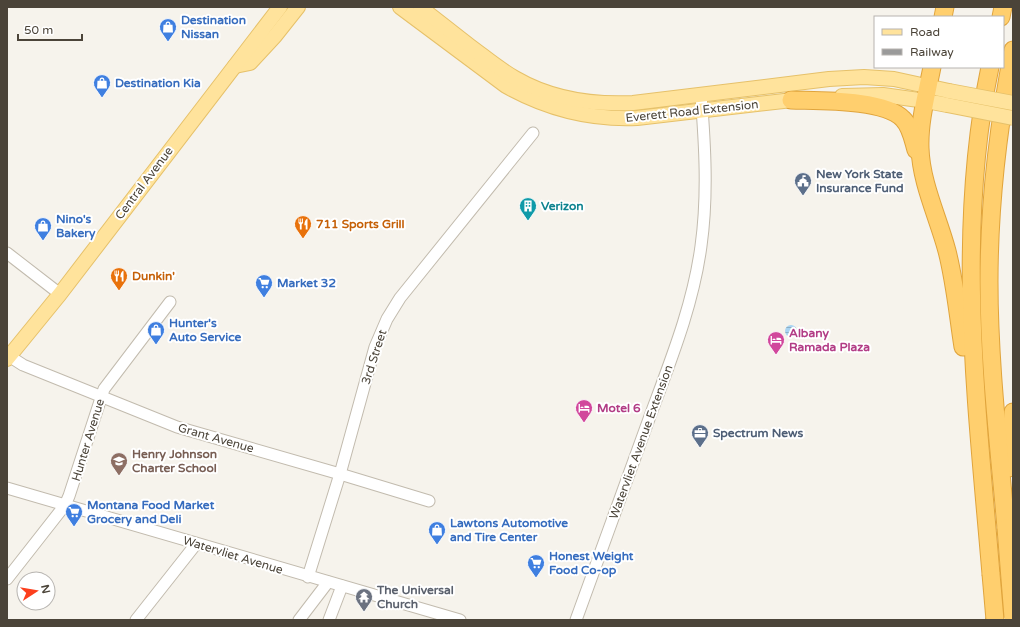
<svg xmlns="http://www.w3.org/2000/svg" width="1020" height="627" font-family="'Varela Round',sans-serif">
<defs>
<pattern id="water-rules" width="6" height="5" patternUnits="userSpaceOnUse"><rect width="6" height="5" fill="#a9d4f2"/><path d="M0 2.5h6" fill="none" stroke="#8caec5"/></pattern>
</defs>
<rect width="100%" height="100%" fill="#f6f3ec"/>
<circle fill="url(#water-rules)" cx="791" cy="331" r="6"/>
<g fill="none" stroke-linecap="round" stroke-linejoin="round">
<g stroke="#c2bbae" stroke-width="13">
<g id="minor">
<polyline points="7,253 60,294"/>
<polyline points="9,356 23,365 177,427 340,474 429,501"/>
<polyline points="7,488 460,620"/>
<polyline points="308,577 340,474 375,347 387,319 400,298 533,133"/>
<polyline points="7,579 65,505 69,496 104,389 170,302"/>
<polyline points="136,620 196,544"/>
<polyline points="299,620 328,582"/>
<polyline points="329,620 342,586"/>
<path d="M576,620c24,-67 49,-134 73,-201 21,-57 44,-113 52,-173 7,-50 4,-101 0,-151"/>
</g>
</g>
<g stroke="#e6c16a" stroke-width="16">
<g id="major">
<path d="M400,7l106,79c41,23 84,34 131,32l164,-19"/>
<path d="M420,7c17,13 33,26 50,39 15,11 29,23 45,32 36,21 77,27 118,25l196,-24 35,-2 30,2 55,12"/>
<polyline points="235,66 250,63 275,36 298,7"/>
<polyline points="842,96 883,95 926,101 947,105"/>
<polyline points="7,359 60,294 280,7"/>
</g>
</g>
<g stroke="#e0a43c" stroke-width="19">
<g id="highway">
<polyline points="943,17 945,7"/>
<polyline points="1001,17 1003,7"/>
<path d="M932,67c-5,26 -13,54 -12,81 1,35 18,69 27,103 8,31 11,64 16,96"/>
<path d="M990,67c-35,168 -13,339 1,507"/>
<path d="M791,100c28,1 93,-1 112,19 8,8 10,21 13,31"/>
<polyline points="1009,468 1013,412"/>
<path d="M1006,528c-7,-82 -17,-164 -17,-246 0,-78 9,-155 24,-232"/>
</g>
</g>
<use href="#minor" stroke="#fff" stroke-width="11"/>
<use href="#major" stroke="#ffe39c" stroke-width="14"/>
<use href="#highway" stroke="#ffcf6e" stroke-width="17"/>
<g stroke="#9a9a9a" stroke-width="2.5" stroke-dasharray="5 5" stroke-linecap="butt">
<polyline points="986,620 1013,552"/>
<polyline points="995,620 1013,572"/>
</g>
<g stroke="#e6c16a" stroke-width="16" stroke-linecap="butt">
<g id="major-bridge">
<polyline points="949,91 1013,103"/>
<polyline points="947,105 1013,118"/>
</g>
</g>
<g stroke="#e0a43c" stroke-width="19" stroke-linecap="butt">
<g id="highway-bridge">
<polyline points="1006,528 1013,617"/>
<polyline points="991,574 995,620"/>
</g>
</g>
<use href="#major-bridge" stroke="#ffe39c" stroke-width="14"/>
<use href="#highway-bridge" stroke="#ffcf6e" stroke-width="17"/>
</g>
<defs>
<g id="shop-pin" transform="scale(0.9)"><path d="M0 17L-7.5 6A9.5 9.5 0 1 1 7.5 6Z" fill="#3f7fe0" stroke="#fff"/><path d="M-5-2.5h2.3a2.7 3.5 0 0 1 5.4 0H5L5.5 6h-11ZM-1.5-2.5h3a1.5 2.3 0 0 0-3 0Z" fill="#fff"/></g>
<g id="civic-pin" transform="scale(0.9)"><path d="M0 17L-7.5 6A9.5 9.5 0 1 1 7.5 6Z" fill="#5c6f8a" stroke="#fff"/><path d="M-.6-6.5H3V-4.5H.6V-3L4-1V1h2V6H-6V1h2V-1L-.6-3ZM-1.2 2.5V6h2.4V2.5Z" fill="#fff"/></g>
<g id="building-pin" transform="scale(0.9)"><path d="M0 17L-7.5 6A9.5 9.5 0 1 1 7.5 6Z" fill="#0f9aa8" stroke="#fff"/><path d="M-4-6H4V6H1V3H-1V6H-4ZM-2.5-4.3h1.7v1.8h-1.7ZM.8-4.3h1.7v1.8H.8ZM-2.5-1h1.7V.8h-1.7ZM.8-1h1.7V.8H.8Z" fill="#fff"/></g>
<g id="restaurant-pin" transform="scale(0.9)"><path d="M0 17L-7.5 6A9.5 9.5 0 1 1 7.5 6Z" fill="#e8710a" stroke="#fff"/><path d="M-5-6h1v4h1v-4h1v4h1v-4h1v5L-1.5 .5V6h-2V.5L-5-1ZM5-6V6H3V1.5H1.5Q1.5-4 5-6Z" fill="#fff"/></g>
<g id="supermarket-pin" transform="scale(0.9)"><path d="M0 17L-7.5 6A9.5 9.5 0 1 1 7.5 6Z" fill="#3f7fe0" stroke="#fff"/><path d="M-6-5.5h2.5l.6 2H6L4.5 2H-2.5L-4.4-4H-6ZM-1.5 3.2a1.3 1.3 0 1 0 .1 0ZM3 3.2a1.3 1.3 0 1 0 .1 0Z" fill="#fff"/></g>
<g id="hotel-pin" transform="scale(0.9)"><path d="M0 17L-7.5 6A9.5 9.5 0 1 1 7.5 6Z" fill="#d1479c" stroke="#fff"/><path d="M-6-4.5h1.5V1H6V5H4.5V3h-9V5H-6ZM-4 0a1.8 1.8 0 1 1 3.6 0ZM.5 0V-2.5h3Q6-2.5 6 0Z" fill="#fff"/></g>
<g id="office-pin" transform="scale(0.9)"><path d="M0 17L-7.5 6A9.5 9.5 0 1 1 7.5 6Z" fill="#5c6f8a" stroke="#fff"/><path d="M-6-3h4V-5.5h4V-3h4V5H-6ZM-1-4.5V-3h2v-1.5ZM-6 0V1H6V0Z" fill="#fff"/></g>
<g id="school-pin" transform="scale(0.9)"><path d="M0 17L-7.5 6A9.5 9.5 0 1 1 7.5 6Z" fill="#8d6e63" stroke="#fff"/><path d="M0-5L7-2L0 1L-7-2ZM-4 1L0 2.5L4 1V4Q0 6-4 4Z" fill="#fff"/></g>
<g id="temple-pin" transform="scale(0.9)"><path d="M0 17L-7.5 6A9.5 9.5 0 1 1 7.5 6Z" fill="#6b7280" stroke="#fff"/><path d="M0-6L5-2H3V0L6.5 2.5H4V6H1.5V3h-3V6H-4V2.5H-6.5L-3 0V-2H-5Z" fill="#fff"/></g>
</defs>
<g fill-rule="evenodd">
<use href="#shop-pin" x="168" y="27"/>
<use href="#shop-pin" x="102" y="83"/>
<use href="#civic-pin" x="803" y="181"/>
<use href="#building-pin" x="528" y="206"/>
<use href="#restaurant-pin" x="303" y="224"/>
<use href="#shop-pin" x="43" y="226"/>
<use href="#restaurant-pin" x="119" y="276"/>
<use href="#supermarket-pin" x="264" y="283"/>
<use href="#shop-pin" x="156" y="330"/>
<use href="#hotel-pin" x="776" y="340"/>
<use href="#hotel-pin" x="584" y="408"/>
<use href="#office-pin" x="700" y="433"/>
<use href="#school-pin" x="119" y="461"/>
<use href="#supermarket-pin" x="74" y="512"/>
<use href="#shop-pin" x="437" y="530"/>
<use href="#supermarket-pin" x="536" y="563"/>
<use href="#temple-pin" x="364" y="597"/>
</g>
<g text-anchor="middle" stroke-width="4" stroke-linejoin="round" paint-order="stroke">
<g font-size="12" font-weight="bold" fill="#366cbe" stroke="#fff" text-anchor="start">
<text x="181" y="24">Destination<tspan x="181" dy="14">Nissan</tspan></text>
<text x="115" y="87">Destination Kia</text>
<text x="56" y="223">Nino's<tspan x="56" dy="14">Bakery</tspan></text>
<text x="277" y="287">Market 32</text>
<text x="169" y="327">Hunter's<tspan x="169" dy="14">Auto Service</tspan></text>
<text x="87" y="509">Montana Food Market<tspan x="87" dy="14">Grocery and Deli</tspan></text>
<text x="450" y="527">Lawtons Automotive<tspan x="450" dy="14">and Tire Center</tspan></text>
<text x="549" y="560">Honest Weight<tspan x="549" dy="14">Food Co-op</tspan></text>
</g>
<g font-size="12" fill="#4b4439" stroke="#fff">
<text transform="translate(692 111) rotate(-6)" y="4">Everett Road Extension</text>
<text transform="translate(144 183) rotate(-53)" y="4">Central Avenue</text>
<text transform="translate(374 357) rotate(-72)" y="4">3rd Street</text>
<text transform="translate(216 438) rotate(16)" y="4">Grant Avenue</text>
<text transform="translate(88 440) rotate(-73)" y="4">Hunter Avenue</text>
<text transform="translate(641 442) rotate(-70)" y="4">Watervliet Avenue Extension</text>
<text transform="translate(233 555) rotate(17)" y="4">Watervliet Avenue</text>
</g>
<g font-size="12" font-weight="bold" fill="#4e5e75" stroke="#fff" text-anchor="start">
<text x="816" y="178">New York State<tspan x="816" dy="14">Insurance Fund</tspan></text>
<text x="713" y="437">Spectrum News</text>
</g>
<g font-size="12" font-weight="bold" fill="#0d838f" stroke="#fff" text-anchor="start">
<text x="541" y="210">Verizon</text>
</g>
<g font-size="12" font-weight="bold" fill="#c56008" stroke="#fff" text-anchor="start">
<text x="316" y="228">711 Sports Grill</text>
<text x="132" y="280">Dunkin'</text>
</g>
<g font-size="12" font-weight="bold" fill="#b23c85" stroke="#fff" text-anchor="start">
<text x="789" y="337">Albany<tspan x="789" dy="14">Ramada Plaza</tspan></text>
<text x="597" y="412">Motel 6</text>
</g>
<g font-size="12" font-weight="bold" fill="#785e54" stroke="#fff" text-anchor="start">
<text x="132" y="458">Henry Johnson<tspan x="132" dy="14">Charter School</tspan></text>
</g>
<g font-size="12" font-weight="bold" fill="#5b616d" stroke="#fff" text-anchor="start">
<text x="377" y="594">The Universal<tspan x="377" dy="14">Church</tspan></text>
</g>
</g>
<rect width="1020" height="627" fill="none" stroke="#4b4439" stroke-width="16"/>
<rect x="874" y="16" width="130" height="52" fill="#ffffff" stroke="#b7b4b0"/>
<rect x="882" y="29" width="20" height="6" fill="#ffe39c" stroke="#b7b4b0"/>
<text x="910" y="36" font-size="12" fill="#4b4439">Road</text>
<rect x="882" y="49" width="20" height="6" fill="#9a9a9a" stroke="#b7b4b0"/>
<text x="910" y="56" font-size="12" fill="#4b4439">Railway</text>
<g transform="translate(36 591) rotate(78)"><circle r="19" fill="#ffffff" stroke="#b7b4b0"/>
<path d="M0-3L7 15L0 10L-7 15Z" fill="#fc3f1d"/>
<text y="-6" font-size="11" font-weight="bold" text-anchor="middle" fill="#4b4439">N</text>
</g>
<path d="M18 34v6h64v-6" fill="none" stroke="#4b4439" stroke-width="2"/>
<text x="24" y="34" font-size="12" fill="#4b4439" stroke="#ffffff" stroke-width="3" paint-order="stroke">50 m</text>
</svg>
